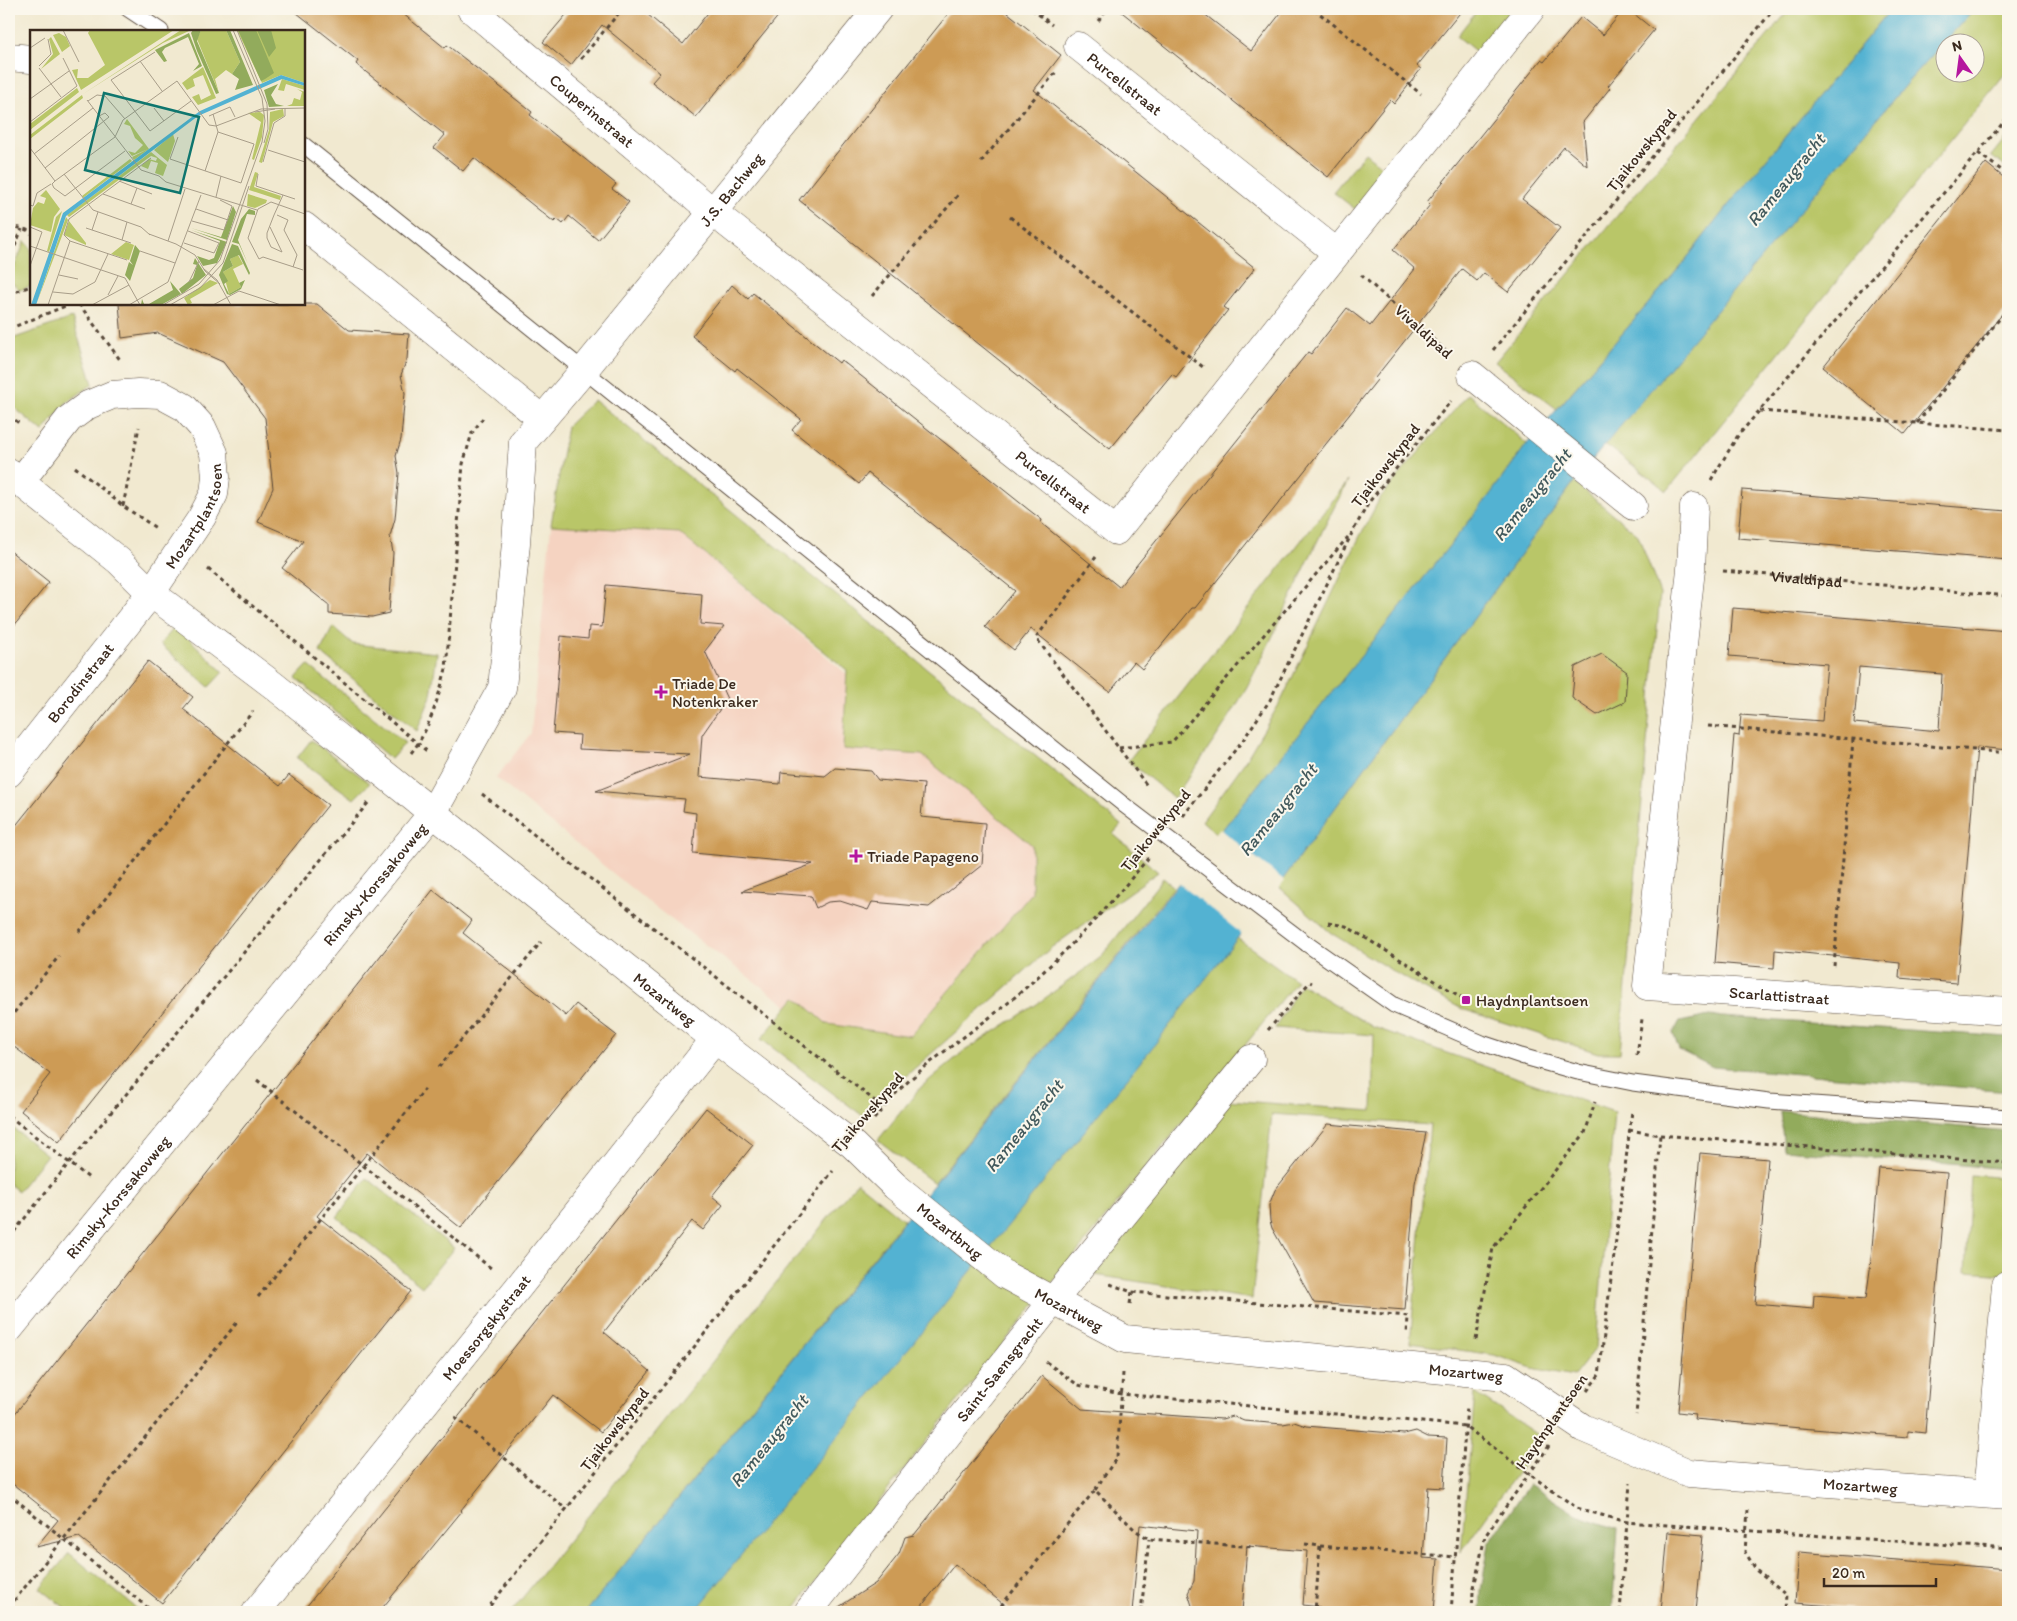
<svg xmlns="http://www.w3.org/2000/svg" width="2017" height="1621" font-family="Itim,sans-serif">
<rect width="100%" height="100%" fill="#fbf7ec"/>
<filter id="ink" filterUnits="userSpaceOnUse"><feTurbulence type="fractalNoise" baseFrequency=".02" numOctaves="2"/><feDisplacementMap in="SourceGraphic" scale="10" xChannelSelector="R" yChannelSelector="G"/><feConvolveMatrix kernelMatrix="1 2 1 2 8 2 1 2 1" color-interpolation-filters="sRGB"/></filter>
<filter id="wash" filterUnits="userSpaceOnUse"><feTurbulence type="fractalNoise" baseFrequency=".0096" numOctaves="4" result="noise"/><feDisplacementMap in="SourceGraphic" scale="20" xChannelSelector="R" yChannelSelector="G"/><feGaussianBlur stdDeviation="1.12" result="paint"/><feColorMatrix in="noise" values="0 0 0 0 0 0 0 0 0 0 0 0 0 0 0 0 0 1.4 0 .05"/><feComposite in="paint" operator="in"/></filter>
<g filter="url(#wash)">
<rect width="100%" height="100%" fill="#f1e9d0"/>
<polygon fill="#f5d3c1" points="551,525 679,533 820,651 1037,840 1036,896 909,1046 817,1028 652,905 496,778 531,733"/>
<g fill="#b9c668" stroke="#7a7843" fill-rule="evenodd">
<polygon points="1478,9 1511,9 1513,11 1479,54 1457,36"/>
<polygon points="1790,9 1891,9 1726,208 1680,267 1557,409 1495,362"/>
<path d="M1974,9h34v61l-341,421 -62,-47 301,-360zM1944,42h30v30h-30z"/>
<polygon points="2008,135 2008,169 1991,156"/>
<polygon points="1365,153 1386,170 1355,209 1333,192"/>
<polygon points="25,241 31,248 31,286 20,290 9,280"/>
<polygon points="72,318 93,384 66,403 43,432 9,403 9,340"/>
<polygon points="1468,394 1527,444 1486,500 1218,835 1202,821 1244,763 1281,701 1360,536 1380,498"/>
<polygon points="594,400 1121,825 1113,834 1158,872 1052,947 898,1083 863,1116 761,1039 796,997 827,1024 910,1036 1032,893 1032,845 922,755 843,749 847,670 679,533 551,525 567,426"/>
<path d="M1348,481c-36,66 -64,136 -99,202 -22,41 -49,78 -75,115l-46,-37z"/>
<polygon points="1574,482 1638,535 1660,594 1620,1053 1598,1053 1462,1009 1399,975 1331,933 1278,886"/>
<polygon points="176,626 223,672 209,687 160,644"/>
<polygon points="333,627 353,644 437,653 431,696 417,731 320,652"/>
<polygon points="308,665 405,743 391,759 296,678"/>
<polygon points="311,740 370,783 354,799 297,758"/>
<polygon points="1163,878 1174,887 934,1183 878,1140 921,1087 963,1052 1037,1004 1100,958"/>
<polygon points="1237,938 1297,981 998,1350 792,1612 694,1612"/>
<polygon points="1301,984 1373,1027 1614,1112 1596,1348 1574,1376 1532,1368 1494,1355 1410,1343 1430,1125 1272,1114 1252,1299 1095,1275 1228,1100 1372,1111 1374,1035 1275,1028"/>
<polygon points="9,1125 47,1155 18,1191 9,1184"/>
<polygon points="1971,1175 2008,1178 2008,1275 1966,1272"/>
<polygon points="367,1178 454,1248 422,1287 337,1217"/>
<polygon points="857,1182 904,1220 586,1612 511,1612"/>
<polygon points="1475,1393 1542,1438 1461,1552"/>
<polygon points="69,1553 141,1612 70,1612 40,1588"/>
</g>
<g fill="#92ab5c" stroke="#666a3d">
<polygon points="1709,1016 2008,1037 2008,1091 1713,1067 1679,1050 1673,1033 1680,1022"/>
<polygon points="1780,1111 2008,1131 2008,1169 1784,1150"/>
<polygon points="1529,1484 1577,1515 1618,1529 1612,1612 1480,1612 1481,1590 1489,1544"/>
</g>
<polygon fill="#53b2d2" stroke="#476e78" points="1891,9 1974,9 1906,84 1574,482 1278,886 1155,1044 695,1612 586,1612 1218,835 1486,500 1527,444 1680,267 1726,208"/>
<polygon fill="#f1e9d0" points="1220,829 1285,881 1243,935 1176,881"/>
<g id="blocks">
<g fill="#cd9b55" fill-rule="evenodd">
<polygon points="292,9 397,9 445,48 447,45 532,112 530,115 616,184 612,189 629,202 598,240 569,216 563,224 557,219 554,222 474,158 463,171 434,148 445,135 356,64 358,61"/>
<polygon points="571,9 641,9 683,44 711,9 784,9 696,117 652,82 660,73 602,25 571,65 543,42"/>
<polygon points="952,9 1003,9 1061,55 1034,90 1255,268 1224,307 1228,310 1176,377 1172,374 1110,449 799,200"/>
<polygon points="1118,9 1198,9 1251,51 1284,9 1463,9 1417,66 1421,69 1394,104 1390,100 1328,177"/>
<polygon points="1624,9 1628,9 1654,30 1608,86 1610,88 1583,122 1587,166 1564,147 1522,199 1560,228 1508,292 1484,273 1477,281 1462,269 1375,378 1377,380 1195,608 1192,608 1142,669 1134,662 1110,692 1031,629 1014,650 985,627 1015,591 868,473 859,484 792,430 801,419 737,368 735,371 692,336 732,285 748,299 753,293 839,363 841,360 1029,510 1042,520 1041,523 1119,587 1308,352 1311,354 1347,308 1370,326 1415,269 1393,250 1430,205 1427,202 1541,60 1544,62 1581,17 1603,35"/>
<polygon points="1986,163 2008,181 2008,307 1905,434 1823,367"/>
<polygon points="119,304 317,304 349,330 409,334 407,359 401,375 405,393 401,439 396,456 399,473 395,519 390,536 393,553 389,613 372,617 329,614 329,605 282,568 303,541 258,522 273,488 265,418 223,362 158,333 122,338"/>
<polygon points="1742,490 2008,511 2008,560 1738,538"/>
<polygon points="9,550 49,582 9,632"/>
<polygon points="606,585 702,594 700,624 724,626 705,651 727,699 702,735 699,777 780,784 781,772 825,776 835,768 871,771 878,780 924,784 921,817 985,823 982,865 929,907 872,902 868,910 840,901 828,902 816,908 811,896 742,891 813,864 693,853 696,813 683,811 685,799 596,791 690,754 579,749 580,735 553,733 561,636 588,639 589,626 602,627"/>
<path d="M1733,608l275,23v119l-31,-3 -20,236 -58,-5 1,-15 -125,-13 -1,18 -59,-5 19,-228 5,1 2,-21 81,6 5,-57 -98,-8zM1859,667l83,7 -3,57 -85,-8z"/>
<polygon points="1602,654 1627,672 1625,702 1597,715 1572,698 1575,667"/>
<polygon points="148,661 193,697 183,709 280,786 289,775 328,805 59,1142 21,1111 50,1074 9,1043 9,834"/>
<polygon points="433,890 472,921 463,933 534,990 566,1016 576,1004 616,1035 461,1228 367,1153 317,1216 411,1291 162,1603 79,1537 36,1547 58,1520 9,1481 9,1421"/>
<polygon points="706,1108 753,1145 712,1196 723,1205 703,1230 692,1221 604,1332 650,1371 601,1432 553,1395 461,1510 462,1511 379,1612 302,1612"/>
<polygon points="1328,1124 1426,1133 1415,1183 1405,1310 1314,1303 1272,1228 1270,1221 1269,1205 1275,1190"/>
<polygon points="1700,1153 1768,1159 1755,1304 1813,1309 1814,1295 1866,1299 1870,1270 1879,1168 1947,1173 1925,1433 1908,1431 1908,1437 1694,1419 1695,1414 1678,1412"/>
<polygon points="1042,1376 1082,1409 1222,1419 1232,1416 1244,1421 1283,1424 1294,1422 1306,1426 1404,1434 1416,1431 1428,1437 1447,1438 1444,1488 1428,1487 1423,1558 1438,1559 1434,1612 1320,1612 1320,1607 1303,1605 1307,1551 1247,1546 1242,1612 1194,1612 1188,1593 1194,1581 1197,1531 1167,1528 1166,1526 1166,1528 1140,1525 1132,1612 1009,1609 955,1564 917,1612 831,1612 876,1583 899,1554 905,1537 914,1535"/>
<polygon points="1668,1532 1703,1535 1696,1612 1661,1612"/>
<polygon points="1799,1552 2008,1569 2008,1612 1906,1612 1795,1603"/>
</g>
</g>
</g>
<g filter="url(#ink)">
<use href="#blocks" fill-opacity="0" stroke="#564739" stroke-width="1"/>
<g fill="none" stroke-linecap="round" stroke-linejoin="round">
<g stroke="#564739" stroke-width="17">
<g id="lane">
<polyline points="128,9 161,31"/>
<polyline points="304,145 1124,805"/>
<polyline points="1307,944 1394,1005 1482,1043 1521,1056 1578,1072 1633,1083 1769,1101 2008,1117"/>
</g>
</g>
<g stroke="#564739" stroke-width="29">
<g id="street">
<path id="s2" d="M471,9l242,203 403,319 415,-522"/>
<path id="s3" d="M1078,46l258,206"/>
<polyline points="9,57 31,59"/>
<polyline points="304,226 542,419"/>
<polyline points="1472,375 1633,506"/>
<path id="s4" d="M9,473l110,88 32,32 122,92 442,354 138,106 42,41 110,89 120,64 381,37 77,52 106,45 319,23"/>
<path id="s5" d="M1694,507l-3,62 -44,417 361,25"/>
<path id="s6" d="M9,773l142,-180 51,-76 12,-23 2,-17 -2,-24 -12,-26 -18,-20 -24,-13 -22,-1 -26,2 -24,10 -19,14 -49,63"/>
<path id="s7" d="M9,1329l423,-515 70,-126 14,-145 7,-101 61,-72 294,-361"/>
<polyline points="1988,1494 2006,1285"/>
<path id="s8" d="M256,1612l261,-323 198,-250"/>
<path id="s9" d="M808,1612l244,-310 199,-243"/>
</g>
</g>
<g stroke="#564739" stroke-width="3" stroke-dasharray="4 4" stroke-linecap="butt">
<polyline points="1032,9 1052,25"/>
<polyline points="1314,9 1421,94"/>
<polyline points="1098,21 1107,9"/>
<polyline points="581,59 622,9"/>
<polyline points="1978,153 2008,175"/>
<polyline points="981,162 1056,72"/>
<polyline points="1010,217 1203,367"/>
<polyline points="9,225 27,230 31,234"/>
<polyline points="9,261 22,229"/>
<polyline points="1361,275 1447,352"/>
<polyline points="9,294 31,286"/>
<polyline points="872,296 959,194"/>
<polyline points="79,304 121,361"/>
<polyline points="9,329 70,304"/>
<polyline points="1493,350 1774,9"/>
<polyline points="1760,411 2008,430"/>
<polyline points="9,415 21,425"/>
<polyline points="1917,423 2008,308"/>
<polyline points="75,467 123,506 156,528"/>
<polyline points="1711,480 1737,437 2008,117"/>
<polyline points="123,506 139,427"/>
<polyline points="1096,557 1036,638 1148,787"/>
<polyline points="208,569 428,752"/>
<path id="s1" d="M1723,571l285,25"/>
<polyline points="1708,726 2008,753"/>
<polyline points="1119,748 1172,742 1348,537"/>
<path d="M411,753c19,-23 27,-56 35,-84l17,-205 9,-31 13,-18"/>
<polyline points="482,794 884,1108"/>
<polyline points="1183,816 1243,740 1270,700 1352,533 1369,502 1451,401"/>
<polyline points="1328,923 1346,926 1466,1000"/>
<polyline points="79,932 253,711"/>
<polyline points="1834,966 1853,740"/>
<polyline points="9,1019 59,956"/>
<polyline points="1268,1030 1310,982 1312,983"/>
<polyline points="1637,1055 1642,1019"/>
<polyline points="439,1067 541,942"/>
<polyline points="257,1080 492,1269"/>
<polyline points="9,1116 89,1178"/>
<path d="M874,1119c8,-9 16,-20 25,-29 32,-31 69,-55 104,-83 54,-44 102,-96 146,-150"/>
<polyline points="1629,1130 1660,1135 1636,1415"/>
<polyline points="1660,1135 2008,1163"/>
<polyline points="9,1238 69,1163 368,803"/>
<polyline points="1110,1284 1132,1292 1408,1316 1407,1334"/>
<polyline points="258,1297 425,1089"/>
<polyline points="1130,1304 1132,1292"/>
<polyline points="1476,1340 1493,1248 1585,1133 1595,1102"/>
<polyline points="1046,1362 1078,1385 1121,1394 1465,1426 1529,1474 1577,1508 1626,1522 2008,1549"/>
<polyline points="1587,1391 1599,1375 1632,1111"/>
<polyline points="455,1417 567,1510"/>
<polyline points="1095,1490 1117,1457 1123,1373"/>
<polyline points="9,1494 153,1612"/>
<polyline points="1748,1510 1745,1552 1757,1571 1786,1595 1785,1612"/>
<polyline points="1305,1544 1320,1546 1315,1612"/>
<polyline points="1320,1546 1456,1557"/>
<polyline points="9,1607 239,1320"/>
<polyline points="485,1612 833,1171"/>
<polyline points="996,1612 1095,1490 1135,1530 1149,1539 1254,1547"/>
<polyline points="1141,1612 1149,1539"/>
<polyline points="1451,1612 1467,1406"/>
<polyline points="1472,1612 1473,1592 1485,1536 1549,1446"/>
<polyline points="1620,1612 1630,1483"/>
</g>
<use href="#lane" stroke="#fff" stroke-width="15"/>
<use href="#street" stroke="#fff" stroke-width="28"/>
<g stroke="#564739" stroke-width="17" stroke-linecap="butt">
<polyline id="lane-bridge" points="1124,805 1307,944"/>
</g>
<use href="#lane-bridge" stroke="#fff" stroke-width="15"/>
</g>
</g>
<g fill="#b5179e" stroke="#fbf7ec" stroke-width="2">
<path d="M658.5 684.5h5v5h5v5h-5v5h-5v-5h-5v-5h5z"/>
<path d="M853.5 848.5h5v5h5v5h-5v5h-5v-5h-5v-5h5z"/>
<rect x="1461" y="995" width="10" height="10" rx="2.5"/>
</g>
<g text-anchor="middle" stroke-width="4" stroke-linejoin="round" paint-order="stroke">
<g font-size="16" fill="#3b2a1e" stroke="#fbf7ec">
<text dy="6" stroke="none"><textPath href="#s3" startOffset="60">Purcellstraat</textPath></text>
<text dy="6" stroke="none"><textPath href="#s2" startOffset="158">Couperinstraat</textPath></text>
<text transform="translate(1641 150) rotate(-51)" y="6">Tjaikowskypad</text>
<text dy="6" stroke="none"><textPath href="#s7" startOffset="1385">J.S. Bachweg</textPath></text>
<text transform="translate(1424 331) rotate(42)" y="6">Vivaldipad</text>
<text transform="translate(1385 465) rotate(-52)" y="6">Tjaikowskypad</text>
<text dy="6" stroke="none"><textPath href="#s2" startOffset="750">Purcellstraat</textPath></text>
<text dy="6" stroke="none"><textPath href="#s6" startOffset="319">Mozartplantsoen</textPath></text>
<text dy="6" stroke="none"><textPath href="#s1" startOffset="84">Vivaldipad</textPath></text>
<text dy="6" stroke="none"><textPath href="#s6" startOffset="115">Borodinstraat</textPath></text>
<text transform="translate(1155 830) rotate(-51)" y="6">Tjaikowskypad</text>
<text dy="6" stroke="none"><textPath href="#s7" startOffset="576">Rimsky-Korssakovweg</textPath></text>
<text dy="6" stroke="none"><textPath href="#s5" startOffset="614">Scarlattistraat</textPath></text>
<text dy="6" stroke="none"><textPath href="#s4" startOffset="841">Mozartweg</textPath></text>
<text transform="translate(867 1112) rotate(-49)" y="6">Tjaikowskypad</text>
<text dy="6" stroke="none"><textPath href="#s7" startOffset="171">Rimsky-Korssakovweg</textPath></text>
<text dy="6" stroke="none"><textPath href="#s4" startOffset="1209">Mozartbrug</textPath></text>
<text dy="6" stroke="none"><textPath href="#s4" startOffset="1352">Mozartweg</textPath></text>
<text dy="6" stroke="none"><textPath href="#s8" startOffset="366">Moessorgskystraat</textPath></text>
<text dy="6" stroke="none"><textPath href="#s9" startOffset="309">Saint-Saensgracht</textPath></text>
<text dy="6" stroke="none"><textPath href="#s4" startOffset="1758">Mozartweg</textPath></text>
<text transform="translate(1551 1421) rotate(-55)" y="6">Haydnplantsoen</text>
<text transform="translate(614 1429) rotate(-52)" y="6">Tjaikowskypad</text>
<text dy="6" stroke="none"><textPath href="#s4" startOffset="2178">Mozartweg</textPath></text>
</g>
<g font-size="16" fill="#3b2a1e" stroke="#fbf7ec" text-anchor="start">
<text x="672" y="689">Triade De<tspan x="672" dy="18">Notenkraker</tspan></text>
<text x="867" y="862">Triade Papageno</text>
<text x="1476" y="1006">Haydnplantsoen</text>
</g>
<g font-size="18" font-style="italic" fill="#435a5d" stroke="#fbf7ec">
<text transform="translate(1786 180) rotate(-51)" y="6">Rameaugracht</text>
<text transform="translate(1532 495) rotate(-51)" y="6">Rameaugracht</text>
<text transform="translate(1278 810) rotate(-51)" y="6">Rameaugracht</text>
<text transform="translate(1024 1126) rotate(-51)" y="6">Rameaugracht</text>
<text transform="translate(769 1441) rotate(-51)" y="6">Rameaugracht</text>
</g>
</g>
<g transform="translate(30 30)">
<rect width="275" height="275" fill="#f1e9d0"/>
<path d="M60,0h84l-93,60 -9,-20 6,-1 -1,9h11l17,-13 -17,-32zM151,0l8,1 -26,12 -80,51zM171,0h25l14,32 -8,12 -6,-4 -11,9 4,14 -22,-54zM207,0h68v53l-24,-8 -19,8zM29,3l7,4 4,9 -8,6 -9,-17zM21,7l9,17 -19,15 12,-15 -4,-15zM173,37l13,31 -18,7 -6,-8 7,-3 2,6 10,-5 -8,-20 -10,4 2,7 -8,4 -5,-7zM252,49l23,7v4l-19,-6 -2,7 -6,-1zM47,58l2,4 -49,38v-6zM267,59l8,3v14h-18l5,-2 2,-6 6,2 2,-8zM52,65l1,3 -53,41v-4zM253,79l1,7 -11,6 -11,41 -3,-1 10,-32 1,-18zM230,82l4,3 -2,22 -8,23 -2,-1 9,-37 -13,-9zM97,89l22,30 -15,11 -2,-3 16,-8 -16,7 -4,-5 7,2 8,-8 -8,-7 -5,-12 -6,-2zM143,104l2,7 -7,21 -14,-12zM121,122l16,13 -4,11 -8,-3 3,-10 -7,-2 -3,8 -7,-3 8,-7 7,2 1,-3 -6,-2 -82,61 -2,-2zM100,129l2,2 -49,37 -1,-2zM225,142l3,1 -4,14 27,9 -1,4 -31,-10zM16,160l14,19 -6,8 -3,15 -21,-7 3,-17 5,-6 6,2 2,-6 -6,-2zM218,164l19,6 -1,3 -11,5 -8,-2zM32,181l-13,41 -2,-1 9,-34zM36,187l2,3 -32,85zM39,191l17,22v2l-22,-10zM96,212l8,3 -5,15 -18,-6zM208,225l5,9 -10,5 8,18 -12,7 -6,-22 10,-6 -3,-7zM180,250l8,3 -28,16 2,4 -4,2 -4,-7z" fill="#b9c668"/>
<path d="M163,0h8l-4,11 22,52 -3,1 -19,-43 -6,-18zM196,0h4l23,55 -18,5 4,-11 -7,-5 8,-12zM208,0h18l18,43 -9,6 -4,2zM227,0h14l5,18 -7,9zM159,3l13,33 -9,5 6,-7 -11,-27 -23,11 -3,4 5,9 -3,1 -9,-12zM248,54l-7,11 5,9 8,2 -15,1 -5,-17zM203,176l3,6 -9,28 -36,-12 30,9zM219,179l6,2v4l-8,-1 -9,26 10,24 -9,-20 -7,-2 9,-23zM161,200l36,12 -10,21 -14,3 -6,-10 12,4 5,-2 6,-17zM202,214l6,2 12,27 -1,2 -10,-20 -9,4 3,7 -10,6 5,9 -4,3 5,10 12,-7 -2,-4 6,-3 -4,9 -11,6 -3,-1 -8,-19zM105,215l5,6 -10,30 -5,-6 4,-13 4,3 -3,-4zM165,228l11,17 -24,19 -3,-5 14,-11 4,-13 -4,-1zM140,251l11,13 -20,11h-20l1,-6 2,5h5l24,-14z" fill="#92ab5c"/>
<path d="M251,45l24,8v3l-23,-7 -84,37 -132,100 -30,89h-5l32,-92 137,-102z" fill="#53b2d2"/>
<path fill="none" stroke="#a89d89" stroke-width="1" d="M33,0l16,32M207,0l30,74 1,25 -4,14M0,18l15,-10M125,22l-44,28 39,51 41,-30M110,31l22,30M9,36l12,-12 -3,-15M9,38l22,29M0,69l39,-28M57,70l54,70 18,6 7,6 91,28M58,71l9,-6 8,1 20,23M124,78l10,13M225,82l20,-3M179,86l21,-9 5,10M0,92l47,-36 -14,-28M148,107l-8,22 71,24 13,-39 -36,-12M0,118l25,33 -3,3 2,4 11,8 60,-45M238,120l37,12M4,124l59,-46M233,132l11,-39 11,-7v-8M15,138l64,-51 -4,-4 -6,3M175,141l13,-39 -5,-18M34,144l29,36 48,17 9,8M228,144l-2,12 39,13M25,151l60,-44 8,-17 54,-39 32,44 7,1 45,-17 44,-1M89,151l33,13M73,164l42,15M186,167l5,-21M101,174l6,-16M0,175l3,1 4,-13 14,-9M166,179l32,11M247,185l11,5 -4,10 13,25 -4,12M162,191l32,9 8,-24 -12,-6M0,197l12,5 -12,34M240,197l12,25 -11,-5 -4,-9v-5l7,-18 9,-20M56,198l45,15M62,200l6,-18M119,204l27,10 19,11 10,16 15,13M92,210l5,-18M138,211l17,-52M154,213l30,10 5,-10 -31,-12M0,216l95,32 15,27M110,221l35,12M97,230l-57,-19 -6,-6 5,-16 82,-61M174,239l13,11 14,25M273,240l-40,-13 -4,2 -11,-21 10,-29 13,-7 34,12M29,245l19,4M159,252l10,-21M23,262l20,2 22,-12 13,-28M78,265l10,-19M18,275l22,-64M62,275l37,-20M99,275l39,-23 33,-87M133,275l36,-21 21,-24 42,-118 3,-21 -3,-23 -29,-68M140,275l30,-17 23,-25 26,-77M183,275l26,-14 42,14"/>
<path fill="#0f766e" fill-opacity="0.15" stroke="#0f766e" stroke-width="2.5" d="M74,63l95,24 -19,76 -95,-23z"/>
<rect width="275" height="275" fill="none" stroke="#3b2a1e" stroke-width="2.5"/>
</g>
<rect width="2017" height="1621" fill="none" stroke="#fbf7ec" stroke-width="30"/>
<g transform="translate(1960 58) rotate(346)"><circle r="24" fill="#fbf7ec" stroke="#aea59a"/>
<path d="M0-4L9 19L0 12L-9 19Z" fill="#b5179e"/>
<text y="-8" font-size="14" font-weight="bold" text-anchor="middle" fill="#3b2a1e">N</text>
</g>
<path d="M1824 1578v8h112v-8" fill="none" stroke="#3b2a1e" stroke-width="2.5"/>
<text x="1832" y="1578" font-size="15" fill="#3b2a1e" stroke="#fbf7ec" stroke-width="4" paint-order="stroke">20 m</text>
</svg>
